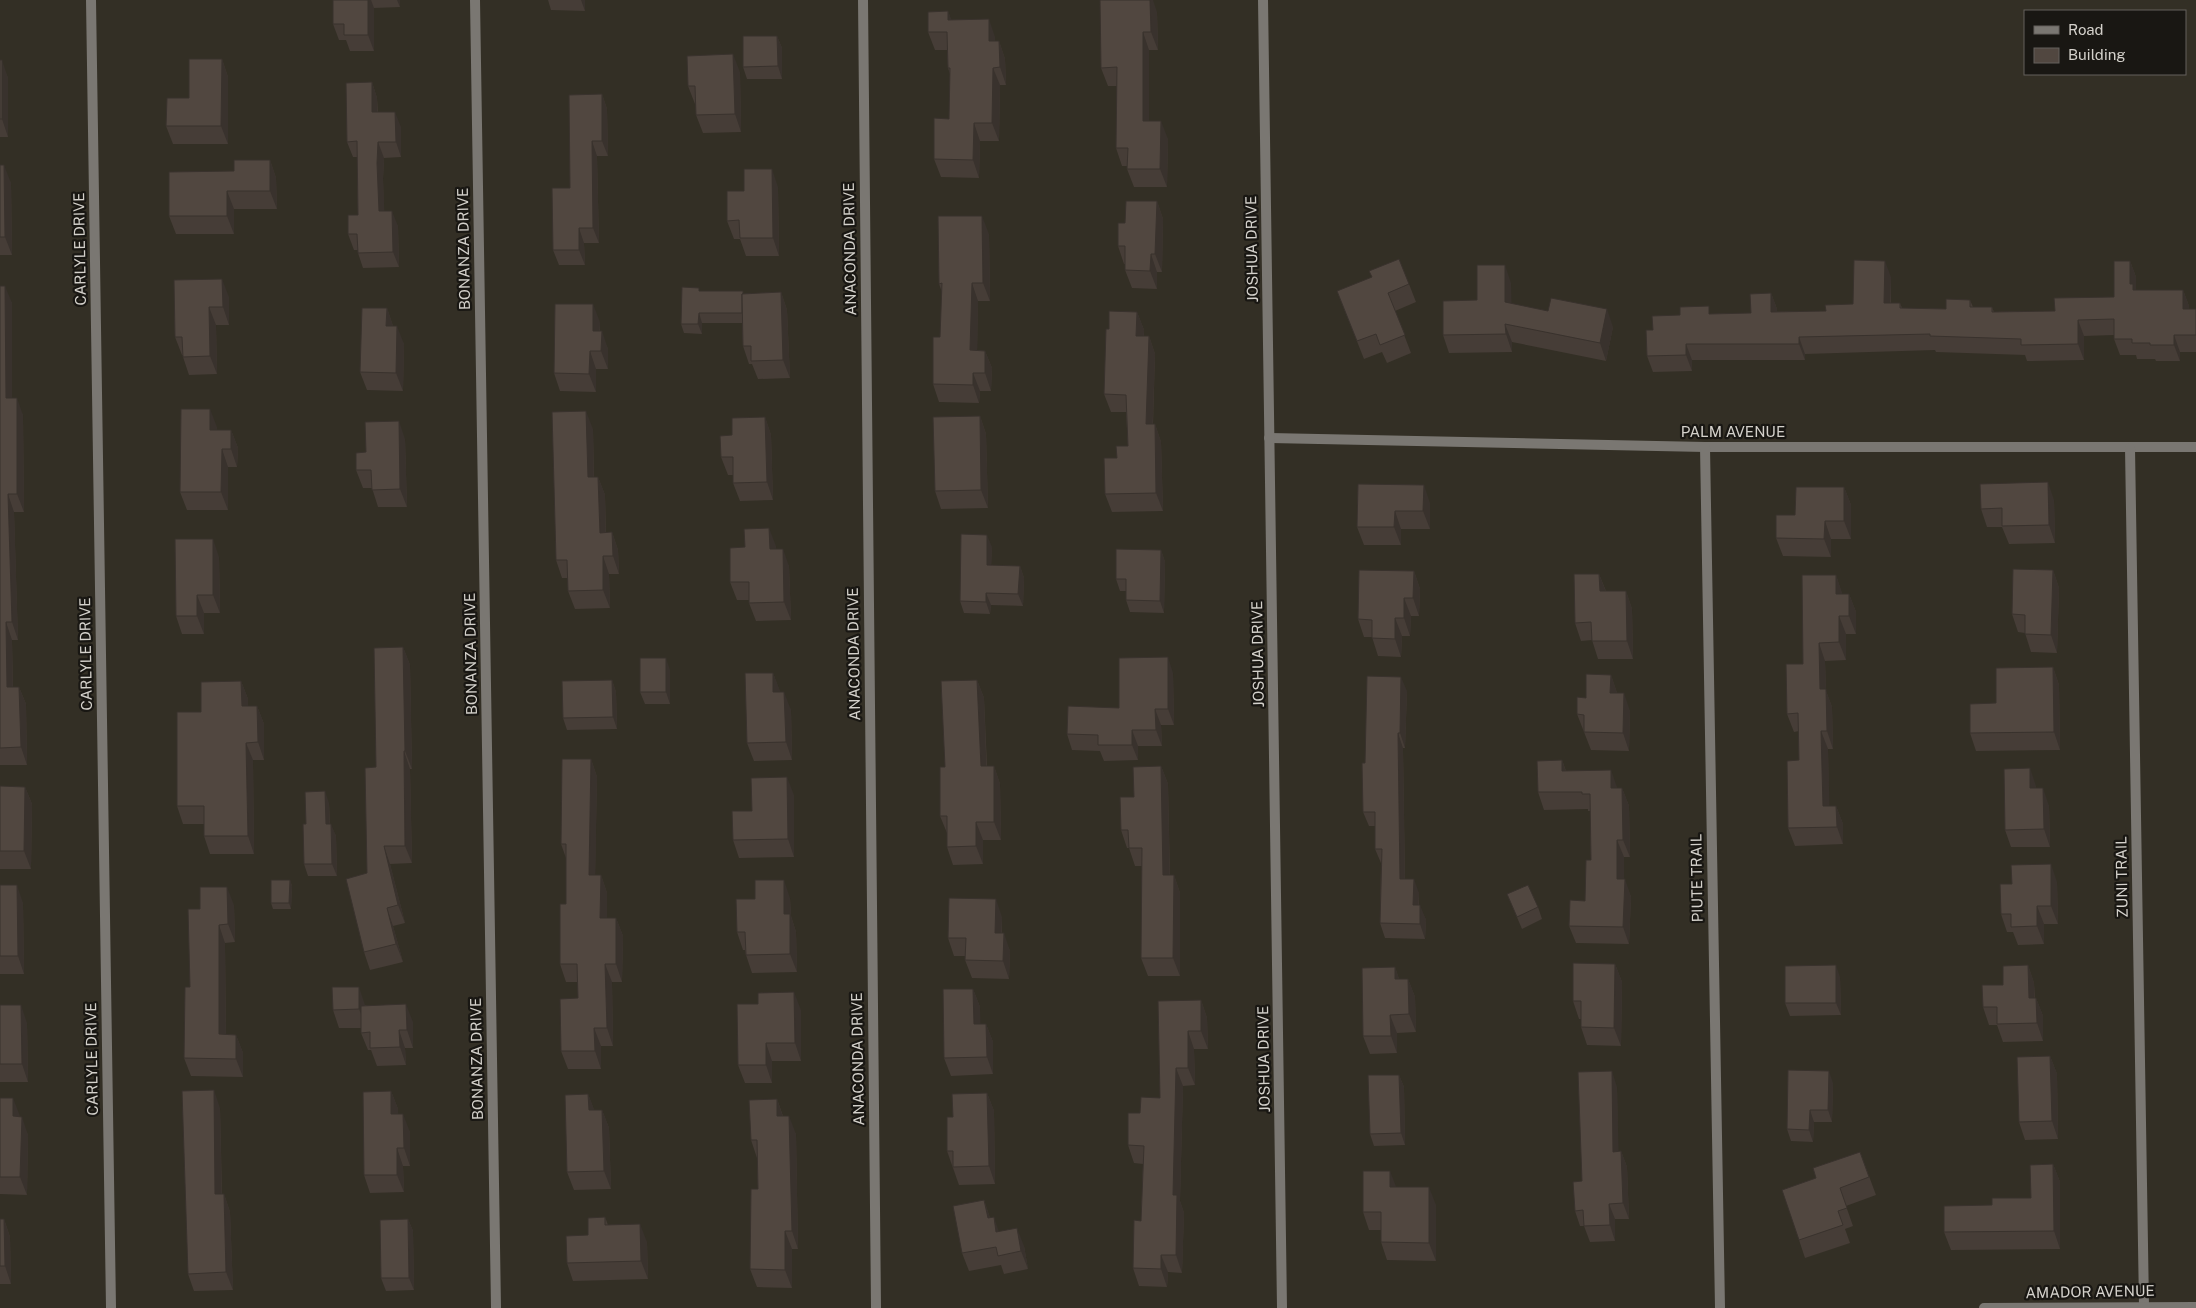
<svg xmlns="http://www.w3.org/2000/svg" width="2196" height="1308" font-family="'Public Sans',sans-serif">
<rect width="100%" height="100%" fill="#332f25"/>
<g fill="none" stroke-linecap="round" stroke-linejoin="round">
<g stroke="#7a7772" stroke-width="10">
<polyline points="91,0 111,1308"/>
<polyline points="475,0 496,1308"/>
<polyline points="863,0 876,1308"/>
<polyline points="1269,438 1705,447 2196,447"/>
<polyline points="1705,447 1720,1308"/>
<polyline points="2130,448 2144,1306"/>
<polyline points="1984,1308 2196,1307"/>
</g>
<polyline stroke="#7a7772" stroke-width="10" points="1263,0 1282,1308"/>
</g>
<g fill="#463d37">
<polygon points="333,0 400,0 400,7 374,8 374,51 350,51 346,40 339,40 333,24"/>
<polygon points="548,0 585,0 585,11 551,10"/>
<polygon points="948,11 951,20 995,37 995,41 999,41 1005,59 1006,85 1000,85 999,141 980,141 979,178 941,177 934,159 949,119 950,74 948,68 947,50 935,50 928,32"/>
<polygon points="1157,12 1158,50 1149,50 1149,121 1168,139 1167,187 1134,187 1127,169 1127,166 1122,166 1116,148 1117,86 1108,86 1101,68"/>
<polygon points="777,36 782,48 782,79 747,79 743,67"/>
<polygon points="222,59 228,77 228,144 173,144 166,126 189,98"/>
<polygon points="0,60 8,78 8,137 0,137"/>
<polygon points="740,72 741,132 703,133 696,115 696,104 695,104 688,86"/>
<polygon points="372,82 377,98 378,112 401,127 401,157 384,158 383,179 384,211 398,226 399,267 363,268 358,253 358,250 354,250 348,234 358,215 357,157 353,157 347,142"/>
<polygon points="602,94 607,109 608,156 597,156 599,243 584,243 585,265 559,265 553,250"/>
<polygon points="270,160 276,178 277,209 234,209 234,234 176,234 169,216 234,171"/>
<polygon points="0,165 11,183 12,255 0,255"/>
<polygon points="778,187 779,256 746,256 740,239 734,239 727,221 744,191"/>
<polygon points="1157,201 1163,219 1162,272 1157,272 1157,289 1132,288 1125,270 1125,264 1124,264 1118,246 1125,223"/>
<polygon points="989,234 990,301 978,301 977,350 985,351 992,368 991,391 980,391 979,403 939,402 933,384 940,337 942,292 939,284"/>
<polygon points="2130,261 2136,277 2136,290 2183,290 2189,306 2189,309 2196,309 2196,352 2180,352 2180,361 2156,361 2155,359 2137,359 2136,355 2120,355 2114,339 2114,335 2084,336 2084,360 2027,361 2025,355 1936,352 1935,350 1805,354 1805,360 1692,360 1692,371 1653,372 1647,356 1653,330 1711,314 1751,313 1771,293 1777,309 1777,312 1826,311 1853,304 1891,277 1891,303 1900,303 1902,308 1946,309 1970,300 1973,307 1992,307 1994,312 2055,311 2114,297"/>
<polygon points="174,280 229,297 229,325 216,325 217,374 189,375 183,357 183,355 182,355 175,337"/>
<polygon points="1511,283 1511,304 1613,327 1606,361 1512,342 1512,352 1449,353 1443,335 1477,300"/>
<polygon points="1409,284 1416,302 1395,311 1411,353 1387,363 1382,352 1364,359 1337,291"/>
<polygon points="0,286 12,303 12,398 23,415 24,512 14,512 18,640 12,640 13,687 19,687 26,704 27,765 0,765"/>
<polygon points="700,291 744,294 781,292 787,310 790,378 758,379 752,364 749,364 743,346 742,323 702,323 702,334 684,333 681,324"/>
<polygon points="387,308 393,326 404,344 403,391 367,390 360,372"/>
<polygon points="1137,312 1144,330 1144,336 1149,336 1155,354 1153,424 1155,424 1161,442 1163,511 1112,512 1105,494 1117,458 1128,446 1126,412 1111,412 1104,394 1109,329"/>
<polygon points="600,322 600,331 608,349 608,369 596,369 596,392 560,391 554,373"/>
<polygon points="980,416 986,434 988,508 941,509 935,491"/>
<polygon points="765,417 771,435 773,500 740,501 733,483 733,475 728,475 721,457 732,435"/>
<polygon points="217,427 217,430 231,430 238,448 237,467 228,467 228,510 187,510 180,492"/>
<polygon points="593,429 594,477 598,477 605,495 606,532 612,532 618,550 619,574 609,574 610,608 575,609 568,591 568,578 562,578 556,560"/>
<polygon points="405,439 407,507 378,507 372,488 363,488 356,470 366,452"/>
<polygon points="1358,484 1430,503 1430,529 1401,529 1401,545 1364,545 1357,527"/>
<polygon points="1844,487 1851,505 1851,539 1831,539 1831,557 1783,556 1776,538"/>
<polygon points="2054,500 2055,543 2009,544 2002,527 1987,527 1981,509"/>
<polygon points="776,546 776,549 789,566 791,620 756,621 749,603 749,600 737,600 730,582"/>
<polygon points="992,547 991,565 1020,566 1024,578 1023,606 991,605 990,614 964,613 960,601"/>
<polygon points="1161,550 1165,562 1164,613 1130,612 1126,600 1126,591 1120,591 1116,579"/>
<polygon points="219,557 220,613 204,613 204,634 182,634 176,616"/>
<polygon points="2053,570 2059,588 2057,653 2031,652 2025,633 2018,632 2012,614"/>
<polygon points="1414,571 1420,589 1419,616 1411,616 1410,636 1402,636 1401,657 1378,656 1372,637 1364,637 1358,619"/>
<polygon points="1599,574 1606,591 1626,591 1632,609 1633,659 1598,659 1592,640 1581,641 1575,623"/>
<polygon points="1836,575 1842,594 1849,594 1856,612 1856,634 1846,634 1846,660 1825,661 1826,691 1832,707 1833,749 1828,749 1829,806 1836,806 1843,824 1843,844 1795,846 1788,828 1799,760 1799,731 1794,732 1787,714 1803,664"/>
<polygon points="403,647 410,665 412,769 410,769 412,863 390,864 405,923 393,926 403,962 370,970 364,952 367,873 376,767"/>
<polygon points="2053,667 2059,685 2060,750 1976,751 1970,733 1996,703"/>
<polygon points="670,670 670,704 645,704 640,692"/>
<polygon points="773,673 780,692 791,710 792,760 754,761 747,743"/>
<polygon points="1173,673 1174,725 1161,725 1162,746 1138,746 1138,760 1104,761 1100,751 1072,750 1067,734 1119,708"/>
<polygon points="1611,675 1617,693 1630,711 1629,751 1591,750 1577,714 1586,698"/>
<polygon points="612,680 616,692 617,729 567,730 563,718"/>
<polygon points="977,680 984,698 987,766 994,766 1000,784 1001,840 983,840 983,864 953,865 947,847 947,833 940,816 945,767"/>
<polygon points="241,681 248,699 248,706 257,706 264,724 264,760 253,760 254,854 210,854 204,836 204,824 183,824 177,806 201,712"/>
<polygon points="1407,691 1405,748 1403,748 1405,879 1419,893 1419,905 1426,920 1425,939 1385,938 1380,923 1381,863 1375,849 1375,826 1369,826 1363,812 1365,763"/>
<polygon points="591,759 597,777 595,875 601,875 607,893 607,918 616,918 623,936 622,982 612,982 613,1046 601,1046 601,1069 568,1069 561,1051 578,998 578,982 566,982 560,964 566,904 566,858 561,844"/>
<polygon points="1562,760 1566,771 1617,787 1617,788 1622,788 1629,806 1630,857 1624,857 1624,879 1631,897 1629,944 1576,943 1569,926 1585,901 1591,860 1590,811 1588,811 1588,809 1544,810 1538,792"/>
<polygon points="1161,766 1168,784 1170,875 1174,875 1180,893 1180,976 1148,976 1141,958 1142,866 1135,866 1129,848 1127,848 1121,830 1134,797"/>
<polygon points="0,786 25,787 32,804 31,869 0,869"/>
<polygon points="2036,786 2036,788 2049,806 2050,847 2011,847 2005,830"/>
<polygon points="794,795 794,857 739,858 733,840 752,811"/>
<polygon points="329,803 330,824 336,836 337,876 308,876 304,864 306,824"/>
<polygon points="290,880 292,886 291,909 273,909 271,903"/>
<polygon points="2057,882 2058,924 2044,924 2044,944 2018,945 2013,932 2007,932 2001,914"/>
<polygon points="0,885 23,903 24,974 0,974"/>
<polygon points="1507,894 1538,907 1542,919 1522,929"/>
<polygon points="790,898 791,916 796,932 797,972 752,973 746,955 745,950 743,950 737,932"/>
<polygon points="234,905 235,942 225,943 226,1034 236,1035 243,1053 243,1077 191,1076 184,1058 190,987 200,909"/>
<polygon points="1002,917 1002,933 1010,951 1009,979 972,978 965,960 966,956 954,956 948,938"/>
<polygon points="1615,964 1622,982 1621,1046 1587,1045 1581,1027 1581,1019 1579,1019 1573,1001"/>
<polygon points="2028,965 2034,983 2035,998 2036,998 2043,1016 2043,1041 2003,1042 1997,1025 1989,1025 1983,1007 2003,985"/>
<polygon points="1395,967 1399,979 1408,979 1415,997 1416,1032 1397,1033 1397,1053 1370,1054 1363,1036"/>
<polygon points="1840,977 1841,1015 1790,1016 1785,1003"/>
<polygon points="973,989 980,1007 980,1024 986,1024 993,1042 993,1074 951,1076 944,1058"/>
<polygon points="1201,1000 1207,1018 1208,1049 1194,1049 1195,1085 1183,1086 1180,1201 1184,1213 1182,1273 1168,1272 1167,1287 1139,1286 1133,1268 1141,1221 1143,1164 1134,1163 1128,1145 1140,1113 1160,1098"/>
<polygon points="0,1005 27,1023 28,1082 0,1082"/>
<polygon points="365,1005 413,1022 413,1048 405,1048 406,1065 377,1066 371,1050 368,1050 361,1033 361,1028 339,1028 333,1010"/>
<polygon points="801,1010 801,1061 772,1061 772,1083 745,1083 738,1065"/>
<polygon points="2050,1056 2057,1074 2058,1139 2025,1140 2019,1122"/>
<polygon points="1399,1075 1404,1087 1405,1145 1374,1146 1370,1134"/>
<polygon points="1833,1083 1832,1122 1814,1122 1813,1142 1791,1141 1787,1129"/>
<polygon points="1617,1087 1618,1152 1621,1151 1627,1167 1629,1219 1615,1219 1615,1241 1590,1242 1584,1226 1580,1226 1575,1211 1582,1181"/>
<polygon points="391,1091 398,1109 398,1114 410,1132 410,1166 403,1166 404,1192 370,1193 364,1175"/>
<polygon points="987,1093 994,1111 995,1184 959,1185 947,1151 953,1117"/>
<polygon points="588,1094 594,1110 602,1110 609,1128 611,1189 574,1190 567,1172"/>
<polygon points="0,1098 19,1117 28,1135 27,1195 0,1194"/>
<polygon points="777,1099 783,1116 796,1134 798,1249 792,1249 792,1288 757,1287 750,1269 758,1189 757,1158 751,1140"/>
<polygon points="220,1108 222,1194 224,1194 230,1212 233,1290 194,1291 188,1274"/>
<polygon points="1860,1152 1876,1195 1846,1206 1853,1226 1845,1229 1850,1243 1805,1258 1799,1240 1816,1178"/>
<polygon points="2053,1164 2060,1182 2060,1249 1951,1250 1944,1232 1992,1205 2031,1198"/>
<polygon points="1396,1187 1436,1205 1436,1261 1387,1260 1381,1242 1381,1230 1369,1230 1363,1212"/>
<polygon points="984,1200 990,1218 999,1232 1024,1246 1028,1269 1004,1274 1001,1265 969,1271 962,1253"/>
<polygon points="605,1217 608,1225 647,1242 648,1279 573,1281 567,1263 588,1235"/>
<polygon points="0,1219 4,1219 10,1237 11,1284 0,1284"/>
<polygon points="408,1219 413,1231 414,1290 386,1291 381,1278"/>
</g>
<g fill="#39322d">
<polygon points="368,0 371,0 374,8 374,51 368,35"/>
<polygon points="397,0 400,0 400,7"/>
<polygon points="581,0 585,0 585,11"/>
<polygon points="1150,0 1153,0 1157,12 1158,50 1151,32"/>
<polygon points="948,11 955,29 948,20"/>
<polygon points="989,19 995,37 995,59 989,41"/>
<polygon points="1143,32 1149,50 1149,139 1143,121"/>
<polygon points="777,36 782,48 782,79 778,66"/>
<polygon points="999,41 1005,59 1006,85 1000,67"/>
<polygon points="733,54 740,72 741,132 735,114"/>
<polygon points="222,59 228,77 228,144 221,126"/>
<polygon points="2,60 8,78 8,137 2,119"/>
<polygon points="993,68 1000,85 999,141 992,123"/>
<polygon points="372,82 377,98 378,128 372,112"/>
<polygon points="602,94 607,109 608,156 602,141"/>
<polygon points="395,112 401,127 401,157 396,142"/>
<polygon points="1161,121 1168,139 1167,187 1160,169"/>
<polygon points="974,123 980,141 979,178 973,160"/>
<polygon points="592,141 597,156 599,243 593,228"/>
<polygon points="378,142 384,158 383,179 385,227 379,211 377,163"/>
<polygon points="270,160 276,178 277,209 270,191"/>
<polygon points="4,165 11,183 12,255 5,237"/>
<polygon points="772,169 778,187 779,256 773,238"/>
<polygon points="227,191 234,209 234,234 227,216"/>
<polygon points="1157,201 1163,219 1162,272 1155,254"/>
<polygon points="392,211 398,226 399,267 393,252"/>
<polygon points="982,216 989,234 990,301 983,283"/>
<polygon points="579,228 584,243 585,265 579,250"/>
<polygon points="1151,254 1157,272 1157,289 1150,271"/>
<polygon points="1885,261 1891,277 1890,319 1884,303"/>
<polygon points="2130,261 2136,277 2136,294 2139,306 2130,284"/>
<polygon points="1505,265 1511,283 1512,320 1505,302"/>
<polygon points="222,279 229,297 229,325 223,307"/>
<polygon points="972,283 978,301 977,368 970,350"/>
<polygon points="5,286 12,303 12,415 6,398"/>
<polygon points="2183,290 2189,306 2189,325 2183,309"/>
<polygon points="781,292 787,310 790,378 783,360"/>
<polygon points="1771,293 1777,309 1777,328 1771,312"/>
<polygon points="593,304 600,322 599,349 593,331"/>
<polygon points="209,307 216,325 217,374 210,356"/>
<polygon points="387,308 393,326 386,326"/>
<polygon points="1607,309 1613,327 1606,361 1600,343"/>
<polygon points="1137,312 1144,330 1143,354 1136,336"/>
<polygon points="699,313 702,323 702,334 698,324"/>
<polygon points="2078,320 2084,336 2084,360 2078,344"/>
<polygon points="1505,324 1512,342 1512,352 1506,334"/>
<polygon points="397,326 404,344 403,391 396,373"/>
<polygon points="602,331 608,349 608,369 601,351"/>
<polygon points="2174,335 2180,352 2180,361 2174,345"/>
<polygon points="1149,336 1155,354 1152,442 1146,424"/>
<polygon points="1799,337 1805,354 1805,360 1799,344"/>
<polygon points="1686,344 1692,360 1692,371 1686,355"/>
<polygon points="590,351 596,369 596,392 589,374"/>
<polygon points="985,351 992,368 991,391 985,373"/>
<polygon points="973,373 980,391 979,403 973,385"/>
<polygon points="17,398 23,415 24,512 17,494"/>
<polygon points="210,409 217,427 217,448 210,430"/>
<polygon points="586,411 593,429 594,495 588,477"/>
<polygon points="980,416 986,434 988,508 981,490"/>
<polygon points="765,417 771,435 773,500 767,482"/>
<polygon points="399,421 405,439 407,507 400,489"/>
<polygon points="1155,424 1161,442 1163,511 1156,493"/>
<polygon points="231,430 238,448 237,467 231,449"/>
<polygon points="222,449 228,467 228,510 221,492"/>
<polygon points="598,477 605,495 606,550 600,533"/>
<polygon points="2048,482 2054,500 2055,543 2049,525"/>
<polygon points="1424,485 1430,503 1430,529 1423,511"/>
<polygon points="1844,487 1851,505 1851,539 1844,521"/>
<polygon points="8,494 14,512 18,640 12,622"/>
<polygon points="1395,511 1401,529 1401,545 1394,527"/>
<polygon points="1825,521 1831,539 1831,557 1824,539"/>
<polygon points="769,528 776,546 777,567 770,549"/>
<polygon points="612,532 618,550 619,574 613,556"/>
<polygon points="987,535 992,547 991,577 987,565"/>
<polygon points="213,539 219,557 220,613 213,595"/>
<polygon points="783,549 789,566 791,620 784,602"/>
<polygon points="1161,550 1165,562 1164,613 1160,601"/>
<polygon points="603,556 609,574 610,608 603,590"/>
<polygon points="1020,566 1024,578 1023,606 1018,594"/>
<polygon points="2053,570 2059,588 2057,653 2051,635"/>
<polygon points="1414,571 1420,589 1419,616 1413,598"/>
<polygon points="1599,574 1606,592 1600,591"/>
<polygon points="1836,575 1842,593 1842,612 1836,594"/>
<polygon points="1626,591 1632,609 1633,659 1627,641"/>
<polygon points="986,593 991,605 990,614 986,602"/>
<polygon points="1849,594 1856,612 1856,634 1849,616"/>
<polygon points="197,595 204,613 204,634 197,616"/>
<polygon points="1404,598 1411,616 1410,636 1404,618"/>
<polygon points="1839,616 1846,634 1846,660 1839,642"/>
<polygon points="1395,618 1402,636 1401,657 1395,639"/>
<polygon points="6,622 12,640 13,704 7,687"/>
<polygon points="1819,643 1825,661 1826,691 1832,707 1833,749 1827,731 1820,689"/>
<polygon points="403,647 410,665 412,769 405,751"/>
<polygon points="1168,657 1173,673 1174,725 1168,709"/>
<polygon points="666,658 670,670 670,704 666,692"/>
<polygon points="2053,667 2059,685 2060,750 2054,732"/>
<polygon points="773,673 780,691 780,710 773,692"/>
<polygon points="1611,675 1617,693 1610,693"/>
<polygon points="1401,677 1407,691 1405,748 1400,733"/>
<polygon points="612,680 616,692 617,729 613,717"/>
<polygon points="977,680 984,698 987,784 981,766"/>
<polygon points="241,681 248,699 248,724 242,706"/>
<polygon points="19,687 26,704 27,765 21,747"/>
<polygon points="784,692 791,710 792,760 786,742"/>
<polygon points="1624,693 1630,711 1629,751 1623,733"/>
<polygon points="257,706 264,724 264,760 258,742"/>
<polygon points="1155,709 1161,725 1162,746 1156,730"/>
<polygon points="1132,730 1138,746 1138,760 1132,745"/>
<polygon points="1821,731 1828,749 1830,824 1823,806"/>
<polygon points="1398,733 1403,748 1405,893 1400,879"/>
<polygon points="246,743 253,760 254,854 248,836"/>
<polygon points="404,751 410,769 412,863 405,846"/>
<polygon points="591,759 597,777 595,893 589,875"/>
<polygon points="1562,760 1568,778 1562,771"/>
<polygon points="994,766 1000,784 1001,840 994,822"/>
<polygon points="1161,766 1168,784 1170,893 1163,875"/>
<polygon points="2030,768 2036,786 2037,806 2030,788"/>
<polygon points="1611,770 1617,787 1618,806 1611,788"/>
<polygon points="787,777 794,795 794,857 788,839"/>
<polygon points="25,787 32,804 31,869 24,851"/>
<polygon points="1622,788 1629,806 1630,857 1623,840"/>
<polygon points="2043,788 2049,806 2050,847 2044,829"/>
<polygon points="325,791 329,803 330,836 326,824"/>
<polygon points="1836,806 1843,824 1843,844 1837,827"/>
<polygon points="976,822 983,840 983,864 976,846"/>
<polygon points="331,824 336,836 337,876 332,864"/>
<polygon points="1617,840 1624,857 1624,896 1617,879"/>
<polygon points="384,846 390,864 405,923 398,905"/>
<polygon points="2051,864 2057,882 2058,924 2051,906"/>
<polygon points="601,875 607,893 607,936 600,918"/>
<polygon points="1174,875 1180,893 1180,976 1173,958"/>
<polygon points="1414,879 1419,893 1418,919 1413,905"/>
<polygon points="1625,879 1631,897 1629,944 1623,927"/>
<polygon points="290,880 292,886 291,909 289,903"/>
<polygon points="784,880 790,898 791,916 796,932 797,972 790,954 784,914"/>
<polygon points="17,885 23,903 24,974 18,956"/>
<polygon points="227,887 234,905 235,942 228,924"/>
<polygon points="996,899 1002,917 1001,951 995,933"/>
<polygon points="1420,905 1426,920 1425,939 1420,924"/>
<polygon points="2037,906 2044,924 2044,944 2037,926"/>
<polygon points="387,908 393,926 403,962 396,944"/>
<polygon points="616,918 623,936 622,982 616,964"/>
<polygon points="219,925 225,943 226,1052 219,1034"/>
<polygon points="1004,933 1010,951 1009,979 1003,961"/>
<polygon points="605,964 612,982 613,1046 607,1028"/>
<polygon points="1615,964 1622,982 1621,1046 1614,1028"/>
<polygon points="1836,965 1840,977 1841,1015 1836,1003"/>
<polygon points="2028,965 2034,983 2035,1016 2029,998"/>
<polygon points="1395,967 1401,985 1395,979"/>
<polygon points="1408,979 1415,997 1416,1032 1409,1014"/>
<polygon points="359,987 365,1005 366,1027 359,1009"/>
<polygon points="973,989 980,1007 981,1042 974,1024"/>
<polygon points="794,992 801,1010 801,1061 795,1043"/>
<polygon points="2036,998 2043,1016 2043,1041 2037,1023"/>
<polygon points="1201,1000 1207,1018 1208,1049 1201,1031"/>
<polygon points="406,1004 413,1022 413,1048 407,1030"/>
<polygon points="21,1005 27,1023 28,1082 22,1064"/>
<polygon points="1390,1015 1397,1033 1397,1053 1391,1036"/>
<polygon points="986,1024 993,1042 993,1074 987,1057"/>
<polygon points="594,1028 601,1046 601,1069 595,1051"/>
<polygon points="399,1030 405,1048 406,1065 400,1047"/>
<polygon points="1188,1031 1194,1049 1195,1085 1188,1068"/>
<polygon points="236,1035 243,1053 243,1077 236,1059"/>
<polygon points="766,1043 772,1061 772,1083 766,1065"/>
<polygon points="2050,1056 2057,1074 2058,1139 2052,1121"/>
<polygon points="1176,1068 1183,1086 1180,1201 1184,1213 1182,1273 1176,1255 1173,1195"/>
<polygon points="1612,1071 1617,1087 1619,1167 1613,1152"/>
<polygon points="1829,1071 1833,1083 1832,1122 1828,1110"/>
<polygon points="1399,1075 1404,1087 1405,1145 1401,1133"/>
<polygon points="214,1090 220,1108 222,1212 215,1194"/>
<polygon points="391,1091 398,1109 398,1132 391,1114"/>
<polygon points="987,1093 994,1111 995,1184 989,1166"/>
<polygon points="588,1094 595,1112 589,1110"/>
<polygon points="13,1098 20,1116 13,1116"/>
<polygon points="777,1099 783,1117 777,1116"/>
<polygon points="602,1110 609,1128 611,1189 604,1171"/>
<polygon points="1810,1110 1814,1122 1813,1142 1809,1130"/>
<polygon points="403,1114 410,1132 410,1166 404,1148"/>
<polygon points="789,1116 796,1134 798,1249 792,1231"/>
<polygon points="22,1117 28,1135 27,1195 20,1177"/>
<polygon points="397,1148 403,1166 404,1192 397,1175"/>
<polygon points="1621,1151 1627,1167 1629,1219 1623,1203"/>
<polygon points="2053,1164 2060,1182 2060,1249 2054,1231"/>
<polygon points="1390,1171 1397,1189 1390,1187"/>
<polygon points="1429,1187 1436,1205 1436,1261 1429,1243"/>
<polygon points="224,1194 230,1212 233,1290 226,1272"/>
<polygon points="984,1200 990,1218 988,1218"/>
<polygon points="1609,1204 1615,1219 1615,1241 1610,1225"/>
<polygon points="994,1217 1000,1235 996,1232"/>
<polygon points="4,1219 10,1237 11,1284 5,1266"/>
<polygon points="408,1219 413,1231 414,1290 409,1278"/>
<polygon points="640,1224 647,1242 648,1279 641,1261"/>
<polygon points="1017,1228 1024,1246 1028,1269 1021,1251"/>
<polygon points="785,1231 792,1249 792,1288 785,1270"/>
<polygon points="1161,1255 1168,1272 1167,1287 1161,1269"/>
</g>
<g fill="#514740" stroke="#39322d">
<polygon points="333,0 368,0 368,35 344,35 344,24 333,24"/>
<polygon points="1100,0 1150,0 1151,32 1143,32 1143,121 1161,121 1160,169 1127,169 1128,148 1116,148 1117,67 1101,68"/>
<polygon points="948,11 948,20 989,19 989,41 999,41 1000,67 993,68 992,123 974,123 973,160 934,159 934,118 949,119 950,68 948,68 947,32 928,32 928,12"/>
<polygon points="743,36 777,36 778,66 743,67"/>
<polygon points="733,54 735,114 696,115 695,86 688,86 687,56"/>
<polygon points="189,59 222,59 221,126 166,126 167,98 189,98"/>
<rect x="0" y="60" width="2" height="59"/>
<polygon points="372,82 372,112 395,112 396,142 378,142 377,163 379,211 392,211 393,252 358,253 357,234 348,234 348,215 358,215 357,141 347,142 346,83"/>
<polygon points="602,94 602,141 592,141 593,228 579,228 579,250 553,250 552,188 570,188 569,95"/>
<polygon points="234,160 270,160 270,191 227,191 227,216 169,216 169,172 234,171"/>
<polygon points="0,165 4,165 5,237 0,237"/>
<polygon points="744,169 772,169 773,238 740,238 739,220 727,221 727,191 744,191"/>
<polygon points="1126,201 1157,201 1155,254 1151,254 1150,271 1125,270 1125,246 1118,246 1118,223 1125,223"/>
<polygon points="938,216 982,216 983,283 972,283 970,350 985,351 985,373 973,373 973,385 933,384 933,337 940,337 942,283 939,284"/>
<polygon points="1399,259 1409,284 1388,293 1405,335 1380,345 1376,334 1357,341 1337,291 1372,277 1369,271"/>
<polygon points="1854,260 1885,261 1884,303 1900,303 1900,308 1946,309 1946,299 1970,300 1970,307 1992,307 1992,312 2055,311 2054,298 2114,297 2114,261 2130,261 2130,284 2133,284 2133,290 2183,290 2183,309 2196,309 2196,335 2174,335 2174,345 2150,345 2150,343 2132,343 2132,339 2114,339 2114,319 2078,320 2078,344 2021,345 2021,339 1930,336 1930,334 1799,337 1799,344 1686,344 1686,355 1647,356 1646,330 1653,330 1652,316 1680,315 1680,307 1709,306 1709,314 1751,313 1750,294 1771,293 1771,312 1826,311 1825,305 1853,304"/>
<polygon points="1477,265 1505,265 1505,302 1548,311 1551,298 1607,309 1600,343 1505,324 1506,334 1443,335 1443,301 1477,300"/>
<polygon points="222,279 223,307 209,307 210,356 183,357 182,337 175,337 174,280"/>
<polygon points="0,286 5,286 6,398 17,398 17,494 8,494 12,622 6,622 7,687 19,687 21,747 0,748"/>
<polygon points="682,287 699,288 699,291 743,291 743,294 742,294 742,313 699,313 698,324 681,324"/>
<polygon points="781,292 783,360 751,361 751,346 743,346 742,294"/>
<polygon points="555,304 593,304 593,331 602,331 601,351 590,351 589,374 554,373"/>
<polygon points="362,308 387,308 386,326 397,326 396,373 360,372"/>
<polygon points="1109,311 1137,312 1136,336 1149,336 1146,424 1155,424 1156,493 1105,494 1104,458 1117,458 1116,446 1128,446 1126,395 1104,394 1106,329 1109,329"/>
<polygon points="181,409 210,409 210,430 231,430 231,449 222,449 221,492 180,492"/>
<polygon points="586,411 588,477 598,477 600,533 612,532 613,556 603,556 603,590 568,591 567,560 556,560 552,412"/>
<polygon points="980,416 981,490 935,491 933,417"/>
<polygon points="765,417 767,482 733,483 733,457 721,457 720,436 732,435 732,418"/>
<polygon points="399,421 400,489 372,490 371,470 356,470 356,453 366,452 365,422"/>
<polygon points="2048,482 2049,525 2002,526 2002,508 1981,509 1980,484"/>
<polygon points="1358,484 1424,485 1423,511 1395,511 1394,527 1357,527"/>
<polygon points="1796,487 1844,487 1844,521 1825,521 1824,539 1776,538 1776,515 1795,515"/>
<polygon points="769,528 770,549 783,549 784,602 749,603 749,582 730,582 730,548 745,547 744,529"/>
<polygon points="961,534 987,535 987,565 1020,566 1018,594 986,593 986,602 960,601"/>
<polygon points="175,539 213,539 213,595 197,595 197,616 176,616"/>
<polygon points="1116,549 1161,550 1160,601 1126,600 1126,579 1116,579"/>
<polygon points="2013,569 2053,570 2051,635 2025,634 2025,615 2012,614"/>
<polygon points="1359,570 1414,571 1413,598 1404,598 1404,618 1395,618 1395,639 1372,638 1372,620 1358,619"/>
<polygon points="1574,574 1599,574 1600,591 1626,591 1627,641 1592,641 1591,622 1575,623"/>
<polygon points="1802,575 1836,575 1836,594 1849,594 1849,616 1839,616 1839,642 1819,643 1820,689 1826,689 1827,731 1821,731 1823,806 1836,806 1837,827 1788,828 1787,761 1799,760 1798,713 1787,714 1786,664 1803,664"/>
<polygon points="403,647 405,751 404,751 405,846 384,846 398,905 387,908 396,944 364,952 346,879 367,873 365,768 376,767 374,648"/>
<polygon points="1168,657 1168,709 1155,709 1156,730 1132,730 1132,745 1098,745 1098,735 1067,734 1068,706 1119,708 1119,658"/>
<rect x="640" y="658" width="26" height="34"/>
<polygon points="2053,667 2054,732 1970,733 1970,704 1996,703 1996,668"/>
<polygon points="745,673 773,673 773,692 784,692 786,742 747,743"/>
<polygon points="1586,674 1611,675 1610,693 1624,693 1623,733 1584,732 1584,715 1577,714 1577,697 1586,698"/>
<polygon points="1367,676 1401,677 1400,733 1398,733 1400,879 1414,879 1413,905 1420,905 1420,924 1380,923 1382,849 1375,849 1375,812 1363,812 1362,763 1365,763"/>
<polygon points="612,680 613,717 563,718 562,681"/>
<polygon points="977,680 981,766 994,766 994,822 976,822 976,846 947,847 947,816 940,816 940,767 945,767 941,681"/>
<polygon points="241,681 242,706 257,706 258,742 246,743 248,836 204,836 204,806 177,806 177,712 201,712 201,682"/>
<polygon points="562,759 591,759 589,875 601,875 600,918 616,918 616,964 605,964 607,1028 594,1028 595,1051 561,1051 560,999 578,998 577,964 560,964 560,904 566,904 566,844 561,844"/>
<polygon points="1562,760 1562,771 1611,770 1611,788 1622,788 1623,840 1617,840 1617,879 1625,879 1623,927 1569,926 1570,900 1585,901 1586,860 1591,860 1590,794 1582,794 1582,792 1538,792 1537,761"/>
<polygon points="1161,766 1163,875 1174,875 1173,958 1141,958 1142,848 1129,848 1128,830 1121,830 1120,797 1134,797 1133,767"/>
<polygon points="2030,768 2030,788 2043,788 2044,829 2005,830 2004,769"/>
<polygon points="787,777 788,839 733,840 732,811 752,811 751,778"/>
<polygon points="0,786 25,787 24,851 0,851"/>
<polygon points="325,791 326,824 331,824 332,864 304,864 303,824 306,824 305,792"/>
<polygon points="2051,864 2051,906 2037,906 2037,926 2011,927 2011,914 2001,914 2000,884 2012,884 2011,865"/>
<polygon points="271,880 290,880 289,903 271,903"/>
<polygon points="755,880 784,880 784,914 790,914 790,954 746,955 745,932 737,932 736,899 755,899"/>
<polygon points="0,885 17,885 18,956 0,956"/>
<polygon points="1528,885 1538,907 1517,917 1507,894"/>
<polygon points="200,887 227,887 228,924 219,925 219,1034 236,1035 236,1059 184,1058 185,987 190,987 188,909 200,909"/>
<polygon points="949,898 996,899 995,933 1004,933 1003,961 965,960 966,938 948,938"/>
<polygon points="1573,963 1615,964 1614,1028 1581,1027 1581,1001 1573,1001"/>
<polygon points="1836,965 1836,1003 1785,1003 1785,966"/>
<polygon points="2028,965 2029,998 2036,998 2037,1023 1997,1024 1997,1007 1983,1007 1982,985 2003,985 2003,966"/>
<polygon points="1395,967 1395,979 1408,979 1409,1014 1390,1015 1391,1036 1363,1036 1362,968"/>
<polygon points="332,987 359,987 359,1009 333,1010"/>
<polygon points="943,989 973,989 974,1024 986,1024 987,1057 944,1058"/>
<polygon points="794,992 795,1043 766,1043 766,1065 738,1065 737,1004 758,1004 758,993"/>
<polygon points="1201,1000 1201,1031 1188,1031 1188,1068 1176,1068 1173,1195 1177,1195 1176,1255 1161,1255 1161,1269 1133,1268 1134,1220 1141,1221 1144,1146 1128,1145 1128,1113 1140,1113 1141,1097 1160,1098 1158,1001"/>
<polygon points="406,1004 407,1030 399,1030 400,1047 370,1048 370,1032 361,1033 361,1006"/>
<polygon points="0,1005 21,1005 22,1064 0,1064"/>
<polygon points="2050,1056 2052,1121 2019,1122 2017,1057"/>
<polygon points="1788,1070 1829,1071 1828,1110 1810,1110 1809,1130 1787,1129"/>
<polygon points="1612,1071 1613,1152 1621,1151 1623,1203 1609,1204 1610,1225 1584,1226 1583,1210 1575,1211 1573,1182 1582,1181 1578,1072"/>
<polygon points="1368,1075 1399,1075 1401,1133 1370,1134"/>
<polygon points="214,1090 215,1194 224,1194 226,1272 188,1274 182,1091"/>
<polygon points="391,1091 391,1114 403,1114 404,1148 397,1148 397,1175 364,1175 363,1092"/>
<polygon points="987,1093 989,1166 953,1167 953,1151 947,1151 947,1117 953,1117 952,1094"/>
<polygon points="588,1094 589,1110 602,1110 604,1171 567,1172 565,1095"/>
<polygon points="0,1098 13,1098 13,1116 22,1117 20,1177 0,1177"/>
<polygon points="777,1099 777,1116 789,1116 792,1231 785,1231 785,1270 750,1269 751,1189 758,1189 757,1140 751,1140 749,1100"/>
<polygon points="1860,1152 1869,1177 1840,1188 1847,1208 1838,1211 1843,1225 1799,1240 1782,1190 1816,1178 1813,1168"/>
<polygon points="2053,1164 2054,1231 1944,1232 1944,1206 1992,1205 1992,1198 2031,1198 2030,1165"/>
<polygon points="1363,1171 1390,1171 1390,1187 1429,1187 1429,1243 1381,1242 1381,1212 1363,1212"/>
<polygon points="984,1200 988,1218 994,1217 996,1232 1017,1228 1021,1251 998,1256 996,1247 962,1253 953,1206"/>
<polygon points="605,1217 605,1225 640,1224 641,1261 567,1263 566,1236 588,1235 588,1218"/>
<polygon points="0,1219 4,1219 5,1266 0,1266"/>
<polygon points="408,1219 409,1278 381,1278 380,1220"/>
</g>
<g text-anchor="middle" stroke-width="4.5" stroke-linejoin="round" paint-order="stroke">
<g font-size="15" fill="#d4d1cb" stroke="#191713">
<text transform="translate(80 249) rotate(-91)" y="5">CARLYLE DRIVE</text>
<text transform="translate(464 249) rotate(-91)" y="5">BONANZA DRIVE</text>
<text transform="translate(850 249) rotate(-91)" y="5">ANACONDA DRIVE</text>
<text transform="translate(1252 249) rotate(-91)" y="5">JOSHUA DRIVE</text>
<text x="1733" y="437">PALM AVENUE</text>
<text transform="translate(86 654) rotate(-91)" y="5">CARLYLE DRIVE</text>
<text transform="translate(471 654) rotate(-91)" y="5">BONANZA DRIVE</text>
<text transform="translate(854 654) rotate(-91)" y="5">ANACONDA DRIVE</text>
<text transform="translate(1258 654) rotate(-91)" y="5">JOSHUA DRIVE</text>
<text transform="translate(2122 877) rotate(-91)" y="5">ZUNI TRAIL</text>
<text transform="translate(1697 878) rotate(-91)" y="5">PIUTE TRAIL</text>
<text transform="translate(92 1059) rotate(-91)" y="5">CARLYLE DRIVE</text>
<text transform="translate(477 1059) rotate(-91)" y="5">BONANZA DRIVE</text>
<text transform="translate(858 1059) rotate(-91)" y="5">ANACONDA DRIVE</text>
<text transform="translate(1264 1059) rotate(-91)" y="5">JOSHUA DRIVE</text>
<text transform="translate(2090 1292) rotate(-1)" y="5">AMADOR AVENUE</text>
</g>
</g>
<rect x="2024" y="10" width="162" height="65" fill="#191713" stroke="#64615d"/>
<rect x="2034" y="26" width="25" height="8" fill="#7a7772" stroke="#64615d"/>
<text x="2068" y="35" font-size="15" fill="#d4d1cb">Road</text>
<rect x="2034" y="48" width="25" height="15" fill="#514740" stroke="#64615d"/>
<text x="2068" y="60" font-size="15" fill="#d4d1cb">Building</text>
</svg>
